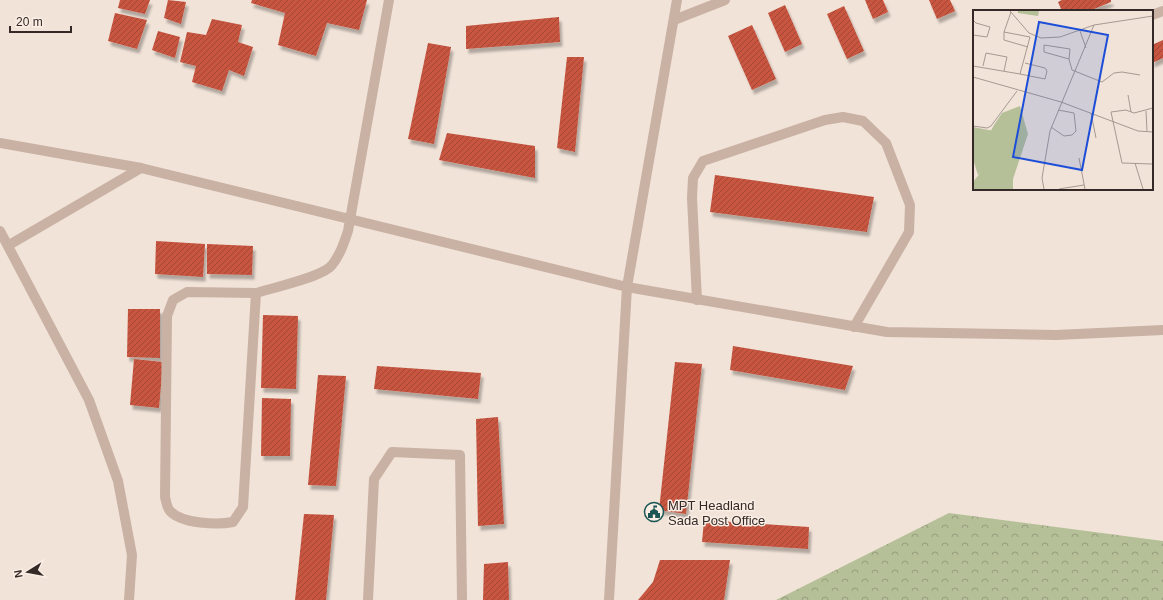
<svg xmlns="http://www.w3.org/2000/svg" width="1163" height="600" font-family="Arial,sans-serif">
<defs>
<pattern id="forest-crowns" width="20" height="18" patternUnits="userSpaceOnUse"><rect width="20" height="18" fill="#b6c098"/><path d="M2 6a3 3 0 1 1 6 0M12 15a3 3 0 1 1 6 0" fill="none" stroke="#959c7c"/></pattern>
<pattern id="building-hatch" width="6" height="6" patternUnits="userSpaceOnUse"><rect width="6" height="6" fill="#c7543f"/><path d="M-1 1l2-2M0 6l6-6M5 7l2-2" fill="none" stroke="#a24635"/></pattern>
<filter id="shadow"><feDropShadow dx="2.5" dy="4.5" stdDeviation="1" flood-color="#0004"/></filter>
</defs>
<rect width="100%" height="100%" fill="#f1e3d8"/>
<polygon fill="url(#forest-crowns)" points="949,513 1163,541 1163,600 776,600"/>
<g fill="url(#building-hatch)" filter="url(#shadow)">
<polygon points="120,0 150,0 145,14 118,8"/>
<polygon points="168,0 186,2 181,24 164,18"/>
<polygon points="252,0 367,0 359,30 327,23 316,56 278,45 285,13 251,3"/>
<polygon points="865,0 883,0 888,12 873,19"/>
<polygon points="929,0 950,0 955,11 937,19"/>
<polygon points="1062,0 1111,0 1111,2 1089,11 1062,11 1058,2"/>
<polygon points="785,5 802,44 785,52 768,13"/>
<polygon points="844,6 864,51 847,59 827,14"/>
<polygon points="115,13 147,20 137,49 108,41"/>
<polygon points="559,17 560,42 466,49 466,26"/>
<polygon points="212,19 242,25 238,42 253,47 244,76 229,70 222,91 192,82 196,66 180,62 187,32 206,35"/>
<polygon points="752,25 776,79 752,90 728,36"/>
<polygon points="158,31 180,37 175,58 152,50"/>
<polygon points="1163,40 1163,58 1152,63 1152,45"/>
<polygon points="428,43 451,47 434,144 408,139"/>
<polygon points="567,57 584,57 575,152 557,148"/>
<polygon points="447,133 535,146 535,178 439,160"/>
<polygon points="715,175 874,197 867,232 710,212"/>
<polygon points="156,241 205,244 203,277 155,274"/>
<polygon points="207,244 253,246 252,275 207,274"/>
<polygon points="128,309 160,309 160,358 127,357"/>
<polygon points="263,315 298,316 296,389 261,388"/>
<polygon points="733,346 853,366 845,390 730,370"/>
<polygon points="134,359 163,362 159,408 130,405"/>
<polygon points="675,362 702,364 686,514 659,510"/>
<polygon points="377,366 481,373 478,399 374,389"/>
<polygon points="318,375 346,376 336,486 308,485"/>
<polygon points="262,398 291,399 290,456 261,456"/>
<polygon points="498,417 504,524 478,526 476,419"/>
<polygon points="304,514 334,515 326,600 295,600"/>
<polygon points="704,520 809,527 808,549 702,542"/>
<polygon points="660,560 730,560 724,600 638,600 653,582"/>
<polygon points="508,562 509,600 483,600 484,564"/>
</g>
<g fill="none" stroke-linecap="round" stroke-linejoin="round">
<g stroke="#c9b1a4" stroke-width="10">
<polyline points="1152,15 1163,11"/>
<polyline points="674,20 725,0"/>
<polyline points="0,143 141,168 627,287 887,332 1056,335 1163,330"/>
<polyline points="0,231 89,400 118,481 132,555 129,600"/>
<polyline points="9,245 141,168"/>
<path d="M256,293l-69,-1 -14,8 -6,16 -2,181c1,4 2,11 5,14 12,13 48,14 63,11l10,-15 13,-214c16,-5 67,-16 76,-28 8,-10 12,-22 16,-34l41,-231"/>
<polyline points="697,300 692,198 693,178 703,161 825,120 843,117 863,121 886,143 910,205 909,232 854,327"/>
<polyline points="368,600 374,479 392,452 460,455 462,600"/>
<polyline points="609,600 627,287 677,0"/>
</g>
</g>
<defs>
<g id="civic-ring" transform="scale(1)"><circle r="9.5" fill="#f9ede4" stroke="#1b5654" stroke-width="1.5"/><path d="M-.6-6.5H3V-4.5H.6V-3L4-1V1h2V6H-6V1h2V-1L-.6-3ZM-1.2 2.5V6h2.4V2.5Z" fill="#1b5654"/></g>
</defs>
<g fill-rule="evenodd">
<use href="#civic-ring" x="654" y="512"/>
</g>
<g text-anchor="middle" stroke-width="3" stroke-linejoin="round" paint-order="stroke">
<g font-size="13" fill="#342926" stroke="#f9ede4" text-anchor="start">
<text x="668" y="510">MPT Headland<tspan x="668" dy="15">Sada Post Office</tspan></text>
</g>
</g>
<g transform="translate(973 10)">
<rect width="180" height="180" fill="#f1e3d8"/>
<path d="M0,117l21,4 2,29 -18,15 -5,-16z" fill="#b6c098"/>
<path d="M47,96l8,28 -15,45v10h-40v-7l16,-20 -4,-11 2,-13 7,-13 8,-12z" fill="#b6c098"/>
<path d="M45,1h21l-1,5 -20,-3z" fill="#b6c098"/>
<path fill="none" stroke="#a59991" stroke-width="1" d="M37,1l19,22 12,5 19,-1 34,-12M0,10l3,3 14,4 -3,10 -14,-2M107,21l6,17M31,22v8l24,7M96,49l1,-10 -26,-4v7l25,7 3,11 30,12 12,-9 8,-1 18,3M0,56l47,8 10,-37 -26,-5 7,-20M10,56l3,-13 21,4 -3,14M47,64l25,5 2,-8 -2,-3 -20,-5M0,67l88,25 77,29 15,1M155,85l3,17M173,101l1,20M118,103l5,25M0,116l14,2 4,-2 26,-35M78,117l13,9 8,-1 4,-4 -2,-18 -16,-3M106,148l6,31M162,153l8,26M179,154l-30,-1 -11,-51 15,-2 8,3 19,-5M71,179l-2,-11 8,-47 44,-106 59,-9M86,179l25,-4"/>
<path fill="#1d4ed8" fill-opacity="0.15" stroke="#1d4ed8" stroke-width="2" d="M66,12l69,13 -26,135 -69,-13z"/>
<rect width="180" height="180" fill="none" stroke="#342926" stroke-width="2"/>
</g>
<g transform="translate(28 572) rotate(259)" stroke="#f9ede4" stroke-width="3" paint-order="stroke">
<path d="M0-3L7 15L0 10L-7 15Z" fill="#342926"/>
<text y="-6" font-size="11" font-weight="bold" text-anchor="middle" fill="#342926">N</text>
</g>
<path d="M10 26v6h61v-6" fill="none" stroke="#342926" stroke-width="2"/>
<text x="16" y="26" font-size="12" fill="#342926" stroke="#f9ede4" stroke-width="3" paint-order="stroke">20 m</text>
</svg>
